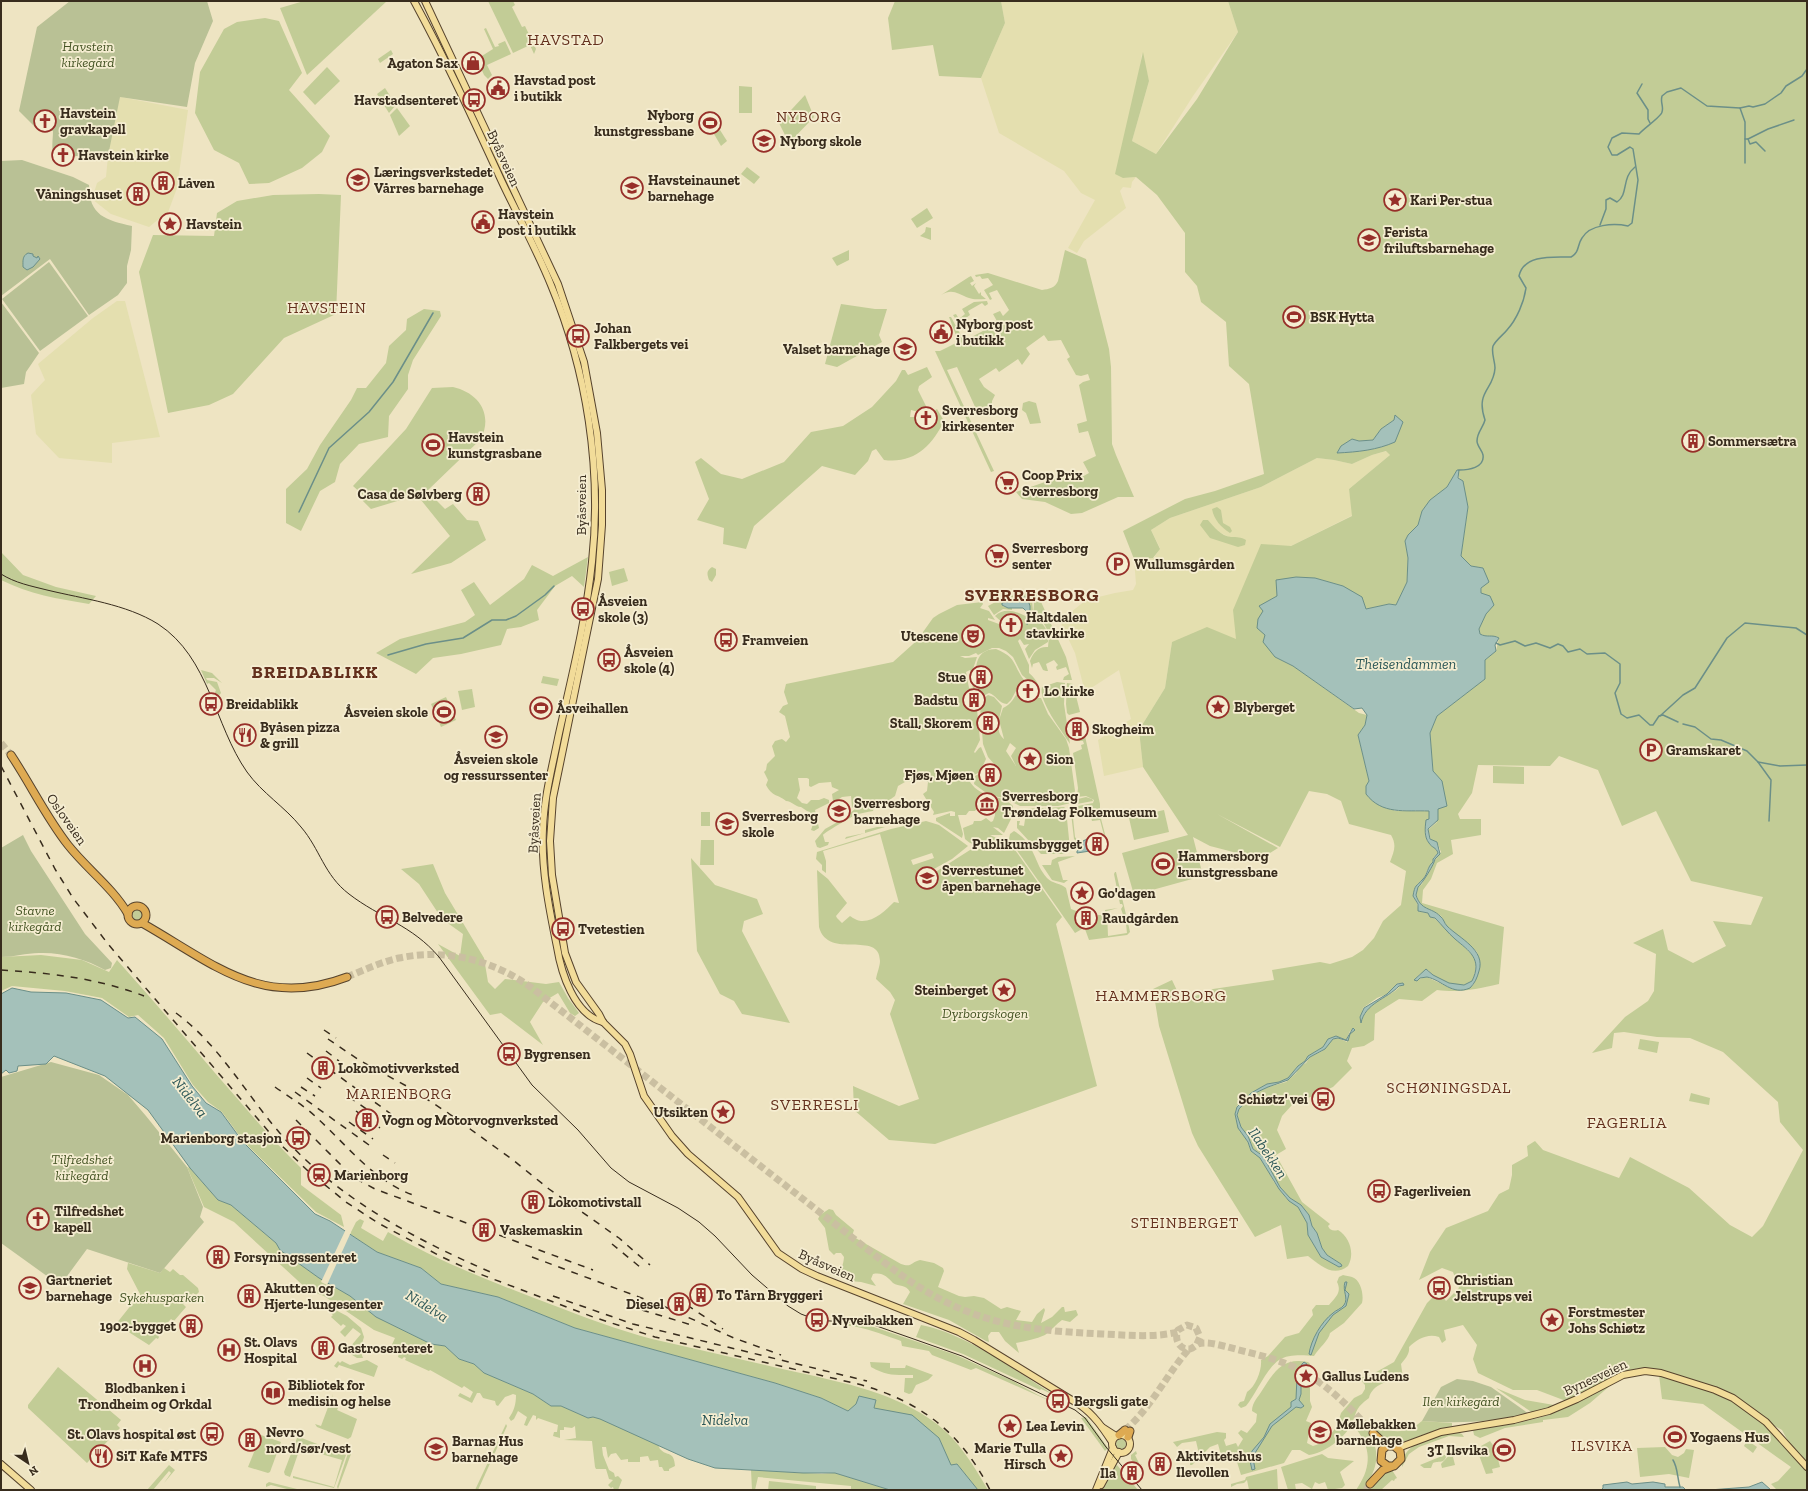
<svg xmlns="http://www.w3.org/2000/svg" width="1808" height="1491" font-family="'Zilla Slab',serif">
<rect width="100%" height="100%" fill="#eee4c2"/>
<g fill="#e4dfaf" fill-rule="evenodd">
<polygon points="1001,1 1228,1 1238,32 1193,96 1156,154 1132,141 1149,81 1142,53 1123,178 1136,177 1132,182 1131,188 1123,187 1120,191 1126,208 1084,241 1077,253 1068,248 1095,200 1081,193 1064,171 999,133 981,78 1005,23"/>
<polygon points="100,93 188,110 177,188 167,215 160,218 149,227 111,214 92,199 97,183 106,177 108,156"/>
<polygon points="117,301 125,301 160,437 112,443 112,463 59,458 36,434 31,395 45,380 38,364 93,318"/>
<path d="M1387,451l3,4 -41,34 4,26 -62,31 -55,93 -64,3 -7,46 -26,42 4,37 -39,9 -6,-36 33,-21 -12,-49 -34,22 -10,-39 -15,-32 26,-21 29,-7 18,-3 3,-6 -2,-25 20,-1 6,-10 -9,-18 19,-12 91,-31 56,-29 17,2 18,4 20,-9zM1208,520l7,10 14,7h11l-30,1z"/>
</g>
<g fill="#c2cc96" fill-rule="evenodd">
<polygon points="304,1 387,1 307,75 280,8"/>
<polygon points="488,1 513,1 515,5 512,7 522,27 525,26 536,49 534,54 530,45 513,53"/>
<polygon points="895,1 1001,1 1005,23 981,78 939,76 933,45 892,50 888,18"/>
<path d="M1228,1h579v1463l-18,-21 -7,-13 -9,-5 -32,-25 -27,-13 -57,-18 -16,-1 -16,3 -59,30 -29,-11h-24l-35,-17 -5,-14 4,-14 -14,-20 -19,5 2,10 -4,3 -3,-6c-11,-4 -22,2 -30,10 1,7 -4,12 -8,17l2,14c-13,2 -31,6 -34,20 -15,11 -11,13 -18,27 -7,14 -27,28 -42,30l-9,-5h-8l-8,13 -43,12 -7,-23 -13,3 -3,-11 -8,3 -18,18h-2l1,-8 8,-3 -3,-13 -14,2 -5,4 -4,-5 44,-10 9,1v5l-2,2 2,6 10,-3 2,4 5,-8 -5,-6 3,-3 6,3 9,-11 1,-8 -5,-3c0,-9 7,-15 11,-22 12,-19 21,-32 45,-27l2,2v37l2,6 -6,14 5,2 -4,20 6,3 12,-4 12,-16 4,-13 13,-15 8,-4 3,-5v-4l-6,-7 12,-3 23,-13 33,-59 5,-5 10,-2 4,5 13,-13 -6,-16 -11,-4 -23,12 11,-28 16,-24 42,-17 11,-17 10,-5 3,-14v-10l16,-9 -1,-10 8,-5 8,9 76,28 11,-21 59,31 41,37 22,12 11,-11 40,-76 -23,-28 -2,-20 -55,-50 -33,-14 -33,-1 -33,-5 -10,1 -2,15 -20,5 33,-36 23,-16 6,-10 2,-37 -23,-11 30,-14 5,21 25,13 33,-17 -13,-25 38,4 12,-28 -72,-16 -35,-70 -34,15 -24,-56 -39,-14 -9,10 -72,-1 -6,28 -14,21 2,5h21v16l-30,5 2,14 -16,9 -6,16 -8,11 -1,13 82,24 -5,57c-23,5 -38,9 -62,6l-15,11 -23,-2 -24,15 -1,26 -10,6 -12,2 -5,13 5,7 -19,19 -41,18 -10,11 -5,14 9,19 -10,6 26,47 28,22 -2,2c2,5 6,5 10,4 12,7 17,24 10,36 -15,12 -28,-1 -40,-10l-21,3 -6,-34 -26,12 -57,-91 -6,-13 -33,-107 -6,-37 19,-9 9,19h7l25,-10 61,-9 -2,-10 48,-8 10,2 22,-7 11,-7 11,-12 9,-17 18,-16 5,-34 -16,-9c4,-10 7,-17 1,-27l-42,-11 -8,-23 -14,-7 -18,-3 -29,56 -63,-33 61,34 -18,11 -50,-13 -17,-9 10,39 -69,19 -12,-42 66,-18 -45,-68 -4,-37 26,-42 7,-46 35,-15 29,12 -3,-29 28,-66 30,2 61,-30 -3,-27 41,-34 -4,-4 -14,4 -20,9 -18,-4 -17,-2 -56,29 -91,31 -19,12 9,19 -7,9 -19,1 -11,-28 62,-32 30,-8 49,-17 -15,-90 -20,-18 -3,-44 -25,-20 -4,-16 -12,-14v-39l-28,-38 -21,-18 -13,1 -8,-4 28,-122 6,29 -17,60 24,13 41,-55 41,-67zM1395,416l7,6 -7,20c-18,8 -37,10 -57,11l3,-7 11,-7 7,2 14,-1 8,-11 13,-9zM1457,470l11,37 -7,49 9,10 13,2 -2,25 12,12 -7,9 -7,15 1,5c7,4 12,0 19,4l-3,13 -11,9v19l-48,37 -7,17 1,19 2,19 9,10 -4,28 -9,4v-2h-34l-27,-27 1,-3 -11,-46 7,-10 2,-10 -8,-2 -66,-47 -18,-9 -16,-38 5,-8 -5,-5 56,-28 28,8 23,23 23,-5 7,1 11,-23 1,-24 -3,-17 3,-6 10,-10 4,-14 8,-10 17,-14zM1426,820l11,2 -9,8 3,10 6,2 4,10 -12,16 -7,16 -4,3 -2,8 5,11 20,10 5,10 31,26 3,12 -6,20 -2,2 -10,4 -14,-3 -21,-10 -13,3 6,-6 8,-4c9,11 32,21 44,11 3,-6 5,-15 3,-22 -1,-4 -42,-43 -47,-46 -3,-1 -7,-1 -9,-1l-2,-9 -4,-7c2,-10 4,-10 10,-17 4,-5 4,-12 10,-17v-4l5,-5c-2,-6 -6,-6 -9,-10 -5,-6 -4,-15 -3,-23zM1398,983h5l-8,8 -25,15 -10,15 3,-13 14,-10 10,-4zM1354,1030l-4,4 -3,8 -9,-4 -7,2 -9,11 -12,6 -4,6 -7,4 -3,6 -10,9 -18,5 -15,7 -14,15 -2,6 4,12 7,9 5,13 8,5 19,33 10,11 11,7 8,10 3,11 5,7 5,15 4,6 15,10 -2,3 -18,-10 -13,-22 -1,-12 -9,-16 -12,-9 -12,-16 -12,-23 -12,-10 -2,-7 -10,-14 -3,-14 2,-8 14,-13 16,-9 12,-2 9,-4 10,-12 7,-5 3,-5 15,-9 7,-9 6,-2 10,4 4,-9z"/>
<polygon points="265,18 279,21 302,73 289,90 330,136 322,152 302,168 269,183 249,184 239,163 214,150 195,113 200,72 224,29 237,22"/>
<polygon points="486,28 495,47 499,46 498,44 505,41 511,54 487,65 492,75 488,79 484,75 477,59 493,49 484,29"/>
<polygon points="391,50 393,54 380,63 378,59"/>
<polygon points="327,67 340,81 315,105 303,92"/>
<polygon points="739,86 752,87 752,113 739,113"/>
<polygon points="385,88 396,105 389,113 377,94"/>
<polygon points="805,95 814,117 789,143 779,123"/>
<polygon points="397,108 410,126 399,136 390,115"/>
<polygon points="709,111 720,129 710,135 700,118"/>
<polygon points="720,130 727,141 721,146 714,134"/>
<polygon points="747,167 760,177 754,184 741,174"/>
<polygon points="319,194 341,195 336,314 284,338 233,394 209,405 168,413 139,272 153,235 214,236 217,213 237,201 273,195"/>
<polygon points="927,208 933,218 917,228 911,219"/>
<polygon points="926,227 931,228 931,240 920,236 925,232"/>
<polygon points="849,250 849,260 837,266 832,258"/>
<path d="M1065,250l21,9 23,90 2,18 1,77 4,11 18,42h-16l-36,16 -11,1 -26,-12 -23,-3 -6,-7 61,-21 3,7 9,-5 -6,-11 13,-6 -8,-25 -9,2 -2,-9 10,-3 -8,-36 4,-3 7,-2 -2,-6 -7,2 -5,-1 -9,-16 3,-2 -9,-17 -13,1 -4,-6 -18,13 4,6 -8,11 -4,-6 -19,13 -3,-4 -17,11 5,8 11,8 -3,6v9l-6,3 -10,-4 -19,-42 -10,3 47,101 -3,1 -56,-121h5l16,-8 1,-5 -8,-21h2l13,24 34,-18 -5,-9 7,-3 3,5 6,-6 -12,-20 -8,3 3,6 -2,1 -6,-10 9,-5 -5,-7 -6,1 -2,-3 -4,1 -1,-2 13,-2 54,17c7,-1 13,-2 16,-9z"/>
<path d="M971,276l3,5 -4,2 2,3 4,-3 -2,3 5,8 2,-2v3l5,4c-6,0 -12,1 -17,-1 -12,-4 -16,-10 -28,-3l28,-18z"/>
<polygon points="987,301 988,304 985,306 982,303 968,311 970,315 960,322 957,321 953,315 956,314 959,319 965,314 962,309 974,302"/>
<polygon points="841,304 875,309 887,309 879,335 882,342 837,367 825,364"/>
<polygon points="424,309 440,311 441,316 413,360 408,375 408,389 389,416 388,437 359,444 340,464 335,482 320,491 301,531 286,523 286,489 307,469 320,445 351,400 357,388 366,388 386,363 389,346 406,330 407,319"/>
<path d="M927,367l5,10 -13,9 -1,4 8,16v4h-3l-1,3 -11,-3 -1,7h10l4,3 -1,3 4,3 2,-8 4,-3 -1,-2 5,-4 7,12c-12,25 -30,43 -60,39l-8,-11 -4,2 -4,10 -13,14 -33,-9 -68,60 -8,23 -23,-5 1,-16 -27,-8 12,-21 -14,-37 6,-4 20,16 21,5 42,-17 27,-30 32,-6 29,-19 24,-26 6,-11h3l3,5z"/>
<path d="M453,387c26,6 40,27 28,52l-54,52 18,18 8,-5 14,16 11,1 8,19 -35,23 -40,11 39,-38 -33,-41 -46,14 -9,-9 1,-5 -10,-9 53,-57 26,-41z"/>
<polygon points="1029,401 1036,403 1041,423 1030,424 1026,413 1022,410 1023,403"/>
<path d="M1217,507l4,3 2,13 7,4 2,4 -2,2c-9,-6 -16,-13 -18,-24z"/>
<path d="M1203,520h5c6,7 13,16 23,17 6,0 10,0 15,3l-1,5 -7,2 -28,-9 -10,-13z"/>
<path d="M1,552l22,23 33,12 40,9 -7,8c-31,-5 -60,-10 -88,-24z"/>
<polygon points="588,557 584,587 572,576 555,586 537,610 539,620 521,627 507,629 501,645 461,654 433,658 416,674 376,653 400,639 465,622 475,615 461,590 474,582 490,605 524,579 532,565 553,576"/>
<path d="M712,567l4,2v6l-4,7 -3,-2c-2,-6 -3,-9 3,-13z"/>
<polygon points="624,568 628,581 612,586 609,572"/>
<path d="M1031,591l6,2 29,64 6,23h-9l1,-3 5,-3 -3,-7 -9,3 -1,-3 2,-2 -4,-5 -8,4 2,7h-2l-3,-1 -4,-8 -6,2 -1,4 -2,-7c3,-9 9,-15 18,-14l1,-11 4,3 2,-2 -6,-2c-3,-9 -6,-16 -16,-18l1,-15 -2,-2 1,11 -4,7c13,1 20,11 19,24l-13,8 -6,9 -4,-10 4,-5 -5,1 -4,-6 -2,2 11,24v8c7,6 14,16 9,25h3l7,16 18,25 3,9 6,43 -4,12 -13,3h-38l-16,-8 -15,-3 -15,-11 1,-8c9,-4 10,-9 20,-11l-7,-8 -5,-13 -3,-37 4,-9 4,-3 6,2 8,9c-2,11 -8,25 2,33l-5,-19 4,-12c13,-6 12,-18 24,-25l1,5 -5,3 1,3 8,-2 -3,-6v-5l-7,-6 -9,-18 -7,-6 -7,-3h-7l-14,7 -2,-2 -7,3h-9l5,2 12,-1 -4,12 7,71 -6,12 1,1 4,-5 2,-1 5,12 -6,13 -8,4 -2,6c12,18 31,11 43,24l-2,13 -7,14 -6,-5 -5,-1 10,8h-13l13,6c-11,10 -29,7 -38,-2l-2,-11 10,-4 1,-3h7l5,-3 5,4 2,-1 2,-6 -1,-10 -13,-3 -6,9h-6l-3,4h-8l5,19 -1,4 -26,-17v-3l14,-5v3h5v-4l-4,-1 -18,4 1,-3 -11,-18 4,-3 1,-9 -8,-2 -4,2h-11l-7,4 -3,10 -11,8 -10,4 -1,3c-5,1 -13,2 -18,4 -5,3 -30,17 -32,20l2,7h4l-1,3 -8,3 -3,-1 -2,-6 10,-12 18,-10 12,-10 -3,-2 -1,-11 -9,1 -6,4h-3l-1,-7 7,-4 -7,-3 -1,-5 -12,1 -8,4 -2,-1v-7l-2,-1h-9l2,12 -3,8 5,5 5,1 4,-4h8l5,-2 5,2v3l-14,7 4,18 -5,3 -3,-1 3,-9 -4,-9 -3,-1 -6,-4c-6,0 -9,-6 -15,-6 -8,-7 -14,-4 -20,-16l2,-5 -4,-8 2,-2 1,-6 8,-8 -3,-10 3,-5 7,-2 4,3 4,-5 -5,-21 -6,-4 4,-6 5,-2 -4,-12 2,-8 107,-22 29,-26 2,3 -1,-7 10,-14 6,-4 18,-9 25,-3 1,2 -3,4 9,3 6,9 -7,-2v2l11,4 12,9 -1,-3 4,-7 -3,-2 -5,5 -11,-10c9,-9 22,-5 32,1l1,-4h2v-7l-3,-9 -9,1 -16,5 1,3 5,2h4v2l-9,-1 -9,6 -6,-9 15,-8zM970,670l3,19 -4,-1 -3,-16zM1010,743l6,5 -5,8 5,10 -10,-15z"/>
<path d="M996,649c22,9 16,16 29,32l-8,8 -6,11 -4,4c-8,0 -11,-9 -18,-11l-4,2 -5,7c-3,-17 -13,-53 16,-53z"/>
<polygon points="201,670 212,673 222,683 214,678 206,678 207,680 217,682 221,693 216,699 214,695 216,690 209,683 207,684"/>
<polygon points="543,676 559,679 557,686 541,683"/>
<path d="M1057,682l8,1 -1,21 6,40c-8,-13 -32,-43 -28,-57z"/>
<polygon points="1067,683 1073,684 1080,712 1069,715 1067,713 1066,704"/>
<polygon points="472,689 475,707 462,710 458,691"/>
<polygon points="446,697 456,720 441,727 431,704"/>
<polygon points="1081,718 1100,804 1100,811 1078,816 1077,815 1073,818 1075,837 1078,841 1077,842 1074,839 1071,813 1078,806 1093,803 1094,800 1086,796 1077,797 1078,788 1073,753 1082,749 1081,745 1084,744 1083,741 1075,741 1076,739 1082,736 1079,722 1073,724 1074,730 1071,730 1069,723 1071,721"/>
<polygon points="1493,766 1524,767 1524,784 1493,783"/>
<polygon points="1086,797 1092,799 1093,801 1077,804 1078,799"/>
<polygon points="1064,807 1066,809 1070,849 1064,854 1041,854 1017,828 1017,821 1020,821 1019,825 1024,826 1026,813 1021,812 1020,819 1018,819 1019,811 1021,809"/>
<polygon points="1164,810 1169,832 1134,840 1129,818"/>
<rect x="701" y="812" width="9" height="14"/>
<polygon points="1100,815 1106,838 1105,839 1100,820 1092,821 1091,817"/>
<path d="M926,821l13,4 29,21 -16,13 -29,16 3,2 -4,2 1,4 11,-3 -2,-5 -5,1 5,-2 2,4h2l-1,-5 2,-2 33,-21c6,-3 11,0 17,-1 7,0 14,-3 20,-6l5,3 6,8 44,63 -6,7 41,162 -162,58 -46,-4 -35,-30 -1,-24 46,20 20,-7 -29,-85 5,-14 -5,-8 -14,-13c1,-6 4,-13 4,-18 0,-32 -52,0 -61,-34l-2,-57 11,9 19,24 -11,13 1,2 5,5 8,-7c3,2 8,5 11,5 13,1 25,-11 33,-19l5,1 -19,-69 -57,17 3,10v12l-4,-3v-5l-6,-6 1,-7 74,-23zM932,853l2,5 -21,7 -2,-5z"/>
<polygon points="877,827 885,827 845,839 846,837 865,833 865,830"/>
<path d="M1014,831c22,13 19,31 33,47 6,6 14,5 19,10l5,21 8,3 3,17 -7,4 -66,-94 1,-5z"/>
<polygon points="701,840 714,840 714,865 700,865"/>
<polygon points="1075,856 1058,862 1063,880 1068,880 1064,883 1052,880 1042,865 1051,865 1052,860 1058,857"/>
<polygon points="691,858 715,885 757,899 763,914 744,921 742,931 790,1023 742,1014 734,1001 720,994 697,951"/>
<polygon points="433,864 445,893 484,958 488,982 495,989 505,979 546,984 559,982 568,998 579,1013 575,1016 570,1013 558,993 543,1002 530,1022 543,1045 501,1013 490,1015 438,944 460,956 463,934 442,919 419,884 401,869"/>
<polygon points="1115,872 1116,872 1127,919 1125,920 1121,909 1123,906 1122,904 1120,904 1114,874"/>
<polygon points="1118,908 1107,911 1108,936 1127,933 1126,924 1128,923 1130,932 1127,935 1089,940 1082,921 1087,921 1087,916 1095,916 1095,918 1098,917 1098,915 1103,915 1103,917 1105,917 1105,910"/>
<circle cx="138" cy="915" r="5.5"/>
<path d="M41,955l41,5 27,12 8,-12c33,37 66,75 98,113 28,32 55,65 86,95v17l40,30 3,12 -28,-15 -72,-70 -22,-30 -14,-10 -15,-17 -29,-47 -26,-23 -9,2 -27,-19 -37,-7 -53,-5 -11,5v-34z"/>
<polygon points="1640,1039 1659,1042 1657,1053 1638,1049"/>
<polygon points="1691,1093 1710,1098 1709,1105 1689,1101"/>
<path d="M187,1167l3,1 28,32 13,5 45,38 4,7 39,28 31,18 26,21 55,27 14,2 14,13 15,5 10,9 49,21 18,12h10l27,12 5,-1 7,2 57,25c2,1 2,4 3,5 7,8 14,1 15,17l-6,3v2h-5l-2,-4h-3l-1,-7 -8,1 -2,-5 -8,1v5h-12v-3l-7,1 -5,-7 -5,1 -3,4 -2,-11h-4l1,8 6,15 5,3 1,4 3,-1 4,4 -4,10h-4l-1,-3 -2,1 -3,-3 5,-5 -4,-1 -3,-10h-10l-1,-2 -3,-26 -28,-1 12,-2 -1,-12 -3,2 -8,-1v3h-4v8l-7,-2 1,-4h3l1,-7 -20,-7 -2,2v-4l-3,-1 -6,11 -3,-1 3,-8 -9,-6 -4,8 -3,2 -2,-3c5,-7 7,-14 7,-23l-3,-1 -8,3 -7,9 -2,-1 -1,-4 -12,-3 -3,-5h-3l-5,10 -14,-7 2,-3 10,5 3,-6 -9,-6 -2,2 -32,-18 -1,1 -24,-11 1,-2 -2,-1 -2,2 -4,-2 1,-4 -4,-2 -1,2 -5,-2 6,-13 -21,-8 -50,-34 -16,-6 -74,-68 -30,-15z"/>
<path d="M829,1209l4,1 3,5 18,15 -2,6 49,28c11,4 10,-2 19,-4l14,3 9,5 1,3 -6,16 21,9 6,1 9,-1 10,2 17,11 6,-2 14,4 -5,9 16,2 5,-8 7,-6 1,2 -4,13 11,-6 10,-10h2l1,5 11,-2 2,5 -8,7 -8,-2c-6,4 -11,11 -17,15 -9,4 -19,6 -29,8l3,10 -14,-12 -6,-9h-8l-3,4 1,6 -3,-1 -37,-21 -46,-16 7,-12c-4,-8 -11,-5 -17,-9 -6,-6 -10,-11 -20,-9l-2,5 5,7 -15,-4 -11,-1 -20,-7c11,-3 13,-6 14,-17l-3,-4h-5l-2,2 -5,-5 -4,-22 -7,-9 2,-4z"/>
<path d="M360,1219l4,2 -3,7 22,13 5,-9c51,30 107,51 162,72 34,13 68,26 102,35 48,11 96,22 144,33 49,11 100,21 141,52 22,17 37,42 51,66h-10l-21,-26 -6,2 -12,-28 -48,-26 -17,-4 2,-8 -19,4 -9,7 -27,-13 -46,-15 -200,-55 -77,-31 -57,-13 -20,-16 -44,-16 -27,-18 6,-12z"/>
<polygon points="128,1263 160,1273 164,1268 170,1272 173,1269 180,1275 183,1275 198,1288 199,1292 196,1295 193,1293 183,1304 186,1307 174,1321 171,1319 157,1334 159,1337 158,1339 156,1338 149,1345 116,1324 140,1294 127,1269"/>
<path d="M1343,1275c2,1 7,1 9,2 9,3 12,18 10,26l-18,20 -14,10c-1,7 -11,15 -16,23 -11,-1 -26,-2 -35,4 -13,9 -23,34 -33,46l-5,2 -3,-3 2,-3 4,-1 3,-9c9,-6 15,-22 14,-32l7,-4 17,-19 14,-4 14,-18 -1,-5 4,-5h13c7,-8 13,-13 8,-23l2,-5z"/>
<polygon points="324,1304 347,1316 361,1328 364,1337 360,1350 363,1358 357,1358 349,1353 352,1349 350,1347 361,1334 353,1328 345,1337 340,1332 346,1326 343,1324 341,1326 331,1317 333,1315 322,1305"/>
<path d="M832,1323l36,2 88,30 57,26 25,14 32,15 -94,-42 -5,2 -39,-15 -3,-4 -27,-5 -1,-5c-14,-5 -29,-11 -44,-14 -9,-2 -16,0 -25,-4z"/>
<path d="M921,1325c44,8 95,46 133,70l-13,-6 -1,1 -77,-36 -47,-17z"/>
<polygon points="367,1360 378,1366 374,1377 339,1365 337,1368 334,1366 338,1361 340,1363 342,1361 350,1365"/>
<path d="M870,1362l20,1v5h15l1,-3 27,10 -5,5 -12,5 -4,8 -3,1 -5,-2 1,-14h8v-3c-19,0 -26,1 -42,-8z"/>
<polygon points="58,1367 121,1420 117,1425 120,1428 87,1463 28,1408 28,1405"/>
<polygon points="1659,1375 1727,1397 1745,1408 1747,1412 1754,1418 1759,1418 1772,1430 1807,1471 1807,1490 1777,1490 1771,1484 1778,1481 1791,1467 1703,1404 1662,1399"/>
<path d="M1612,1384l-22,19 -22,14 -25,3v2l-38,6 -25,10 -6,-3 -1,-5c25,-4 51,-7 75,-15 23,-8 43,-20 64,-31z"/>
<polygon points="1496,1388 1525,1400 1554,1405 1553,1406 1533,1413"/>
<polygon points="333,1394 331,1402 339,1406 337,1410 357,1419 351,1437 348,1439 317,1427 315,1424 321,1426"/>
<polygon points="1086,1417 1108,1448 1105,1451 1081,1418"/>
<path d="M1372,1418c14,17 34,17 50,3l30,2v3c-8,3 -16,4 -24,7 -24,8 -33,18 -54,-4l-5,5c11,16 9,32 -1,48l24,-12 5,8 -2,1 -1,2 -2,-1 -11,10h-25c14,-20 17,-39 1,-60z"/>
<polygon points="506,1424 507,1426 478,1490 475,1490"/>
<path d="M1457,1432l5,2 2,3 -15,-1 -30,11 -10,7 -7,13c-1,-26 36,-31 55,-35z"/>
<polygon points="261,1435 281,1442 270,1472 268,1473 248,1467"/>
<polygon points="299,1437 346,1455 334,1488 293,1478 293,1476 334,1487 342,1460 300,1448 290,1477 285,1475 284,1472 297,1438"/>
<circle cx="1121" cy="1444" r="5"/>
<polygon points="1747,1440 1757,1447 1753,1453 1744,1446"/>
<polygon points="1490,1441 1495,1448 1500,1467 1492,1469 1493,1473 1486,1474 1477,1450 1481,1446"/>
<polygon points="1665,1447 1672,1455 1678,1457 1684,1453 1686,1449 1694,1450 1689,1478 1669,1474 1640,1477 1637,1448"/>
<polygon points="349,1450 351,1454 338,1489 337,1487"/>
<polygon points="1136,1451 1137,1454 1135,1455 1140,1465 1142,1464 1138,1469 1131,1459 1131,1455"/>
<polygon points="1453,1451 1455,1456 1453,1457 1455,1465 1442,1468 1441,1464"/>
<polygon points="1322,1454 1328,1458 1354,1461 1340,1472 1345,1485 1342,1488 1328,1490 1325,1482 1319,1484 1315,1482 1312,1489 1302,1483 1295,1484 1296,1490 1288,1490 1281,1467"/>
<path d="M1447,1454c-3,11 -7,6 -14,9l-2,5h-7l-4,-3z"/>
<polygon points="169,1465 175,1470 164,1483 171,1473 169,1471 153,1490 147,1490"/>
<polygon points="1117,1465 1138,1490 1100,1490 1114,1467"/>
<polygon points="1277,1469 1278,1490 1249,1490 1247,1480 1244,1483 1237,1484 1231,1487 1231,1484 1245,1480 1246,1477"/>
<polygon points="751,1470 822,1474 835,1473 890,1490 851,1490 851,1486 758,1477 755,1490 752,1490"/>
<polygon points="769,1481 816,1486 816,1490 768,1490"/>
<polygon points="269,1482 301,1490 291,1490 271,1485 266,1487 266,1484"/>
</g>
<g fill="#b9c195">
<path d="M70,1h137l6,20 -18,42 -8,44 -67,-10 -12,59h-32l-15,7c-12,-4 -8,-21 -8,-32l-17,-3 -17,-17 18,-84z"/>
<path d="M22,160l51,17 16,8c0,31 17,35 43,41l-1,24 -4,16v17l-9,12 -29,20 -39,-56 -49,37v-135z"/>
<polygon points="49,262 88,316 40,351 2,299"/>
<polygon points="1,302 39,353 26,372 24,384 1,388"/>
<path d="M23,835l8,16 54,83 27,29 -1,5 -6,2c-19,-11 -44,-18 -66,-17 -13,0 -25,4 -38,4v-109z"/>
<polygon points="51,1062 99,1075 128,1095 146,1116 187,1167 203,1207 200,1217 204,1222 160,1273 87,1249 62,1283 58,1284 1,1243 1,1077"/>
<path d="M1457,1379l16,2 18,6 38,27c-40,8 -67,10 -107,7l19,-34z"/>
</g>
<g fill="#a4c1ba" stroke="#6b8f88">
<path d="M28,253l5,1v2l4,2 1,-2 2,3 -7,8 -6,3 -4,-3c0,-6 -1,-11 5,-14z"/>
<path d="M1395,415l8,7 -8,20c-18,8 -37,10 -58,11l4,-7 11,-7 7,2 14,-1 8,-11 13,-9z"/>
<path d="M1457,470h2l-1,8 5,3 5,26 -7,49 10,10 12,2 6,14 -8,6v5l9,3 4,9 -8,9 -7,15 1,5c7,4 12,0 19,4l-4,7 1,6 -11,9v19l-48,37 -7,17 3,38 9,10 5,25 -9,3v11l-10,9 2,10 7,3 3,12 -5,5c0,4 -13,25 -17,28l-2,8c5,16 15,12 24,21 4,3 4,7 7,10 12,12 39,24 32,45 -2,7 -4,12 -9,17 -18,8 -28,-8 -43,-11l-7,1 -3,3 -3,-1 12,-11 7,6 16,8 15,2 8,-4c11,-22 -3,-30 -17,-42 -7,-6 -13,-14 -20,-21l-5,-1 -2,-4 -10,-2v-7l-5,-8c2,-12 3,-9 10,-17 5,-5 4,-12 10,-17v-3l5,-6c-2,-6 -6,-5 -9,-10 -5,-6 -4,-15 -3,-23l3,-1v-8c-24,-1 -47,4 -63,-17v-8l3,-5 -11,-46 7,-10 2,-10 -5,-7 -8,1 -61,-43 -18,-9 -12,-15 2,-7 -8,-7 1,-9 5,-8 -4,-5 18,-10 -1,-16 20,-3 19,1 28,8 19,11 4,12 23,-5 7,1 11,-23 1,-24 -3,-17 3,-6 10,-10 4,-14 8,-11 17,-13z"/>
<polygon points="1027,597 1030,606 1030,613 1028,613 1023,608 1008,608 1002,605 1002,603 1018,598"/>
<polygon points="1087,839 1090,851 1077,853 1077,851 1082,848 1083,841"/>
<path d="M1403,983l1,2 -5,1c-12,13 -34,17 -38,37l-1,-6 4,-9 23,-14 10,-10z"/>
<polygon points="12,988 31,992 66,993 101,1000 128,1018 135,1017 162,1039 192,1086 206,1103 221,1112 243,1142 315,1214 330,1221 377,1252 421,1268 441,1284 498,1297 575,1328 775,1383 821,1398 848,1411 856,1404 859,1396 876,1400 874,1408 912,1415 939,1438 951,1465 957,1464 978,1490 890,1490 835,1473 803,1473 715,1468 688,1459 600,1419 593,1417 588,1418 561,1406 551,1406 533,1394 484,1373 474,1364 459,1359 445,1346 431,1344 376,1317 350,1296 319,1278 280,1250 276,1243 231,1205 218,1200 190,1168 148,1110 105,1076 54,1056 46,1064 18,1066 17,1071 9,1073 6,1070 1,1074 1,994"/>
<polygon points="1353,1028 1355,1030 1350,1034 1348,1041 1338,1038 1333,1039 1325,1049 1310,1057 1288,1080 1268,1087 1253,1094 1239,1109 1237,1115 1241,1127 1248,1136 1253,1149 1263,1156 1280,1187 1290,1198 1301,1205 1309,1215 1312,1226 1317,1233 1322,1248 1327,1255 1341,1264 1342,1266 1339,1267 1321,1257 1308,1235 1307,1223 1298,1207 1289,1201 1279,1189 1260,1158 1251,1151 1248,1142 1238,1128 1235,1114 1237,1107 1251,1093 1267,1084 1279,1082 1288,1078 1298,1066 1305,1061 1308,1056 1323,1047 1328,1039 1336,1036 1346,1040"/>
<path d="M1345,1282h2l-2,8 4,4 -3,12 -13,9 -14,18 -8,22 -2,-1c2,-14 12,-32 24,-41 3,-3 8,-4 11,-8 5,-7 -2,-14 1,-23z"/>
<polygon points="1304,1362 1307,1364 1301,1379 1301,1394 1299,1400 1304,1406 1301,1408 1296,1407 1272,1426 1255,1453 1253,1458 1255,1469 1252,1470 1250,1461 1252,1451 1264,1437 1270,1424 1291,1407 1291,1402 1296,1399 1297,1377 1302,1364"/>
<polygon points="1627,1482 1632,1484 1653,1482 1665,1484 1665,1487 1683,1487 1686,1490 1601,1490 1603,1488 1603,1485"/>
<polygon points="1762,1482 1771,1490 1709,1490 1749,1487"/>
</g>
<polygon fill="#eee4c2" points="346,1229 351,1232 327,1285 321,1282"/>
<g fill="none" stroke-linecap="round" stroke-linejoin="round">
<g stroke="#6b8f88" stroke-width="1.5">
<polyline points="1642,84 1637,93 1648,110 1648,119 1650,123"/>
<polyline points="1740,108 1745,122 1745,163"/>
<polyline points="1745,139 1748,139 1750,144 1756,142 1765,151"/>
<polyline points="1748,139 1768,129 1794,120"/>
<path d="M1600,225l6,-16v-9l4,-2 7,4c12,-8 4,-24 18,-35"/>
<path d="M1459,470c9,0 26,-2 24,-15 -1,-5 -6,-9 -6,-14 0,-9 6,-13 8,-21 -10,-29 9,-30 10,-52 0,-7 -4,-15 -2,-22 3,-6 10,-11 14,-16 10,-11 17,-28 19,-42l-7,-12c5,-22 34,-19 52,-19 9,-5 6,-12 11,-19 8,-14 32,-15 46,-12l4,-3 6,-43 -5,-31 -3,-2 -13,8h-5l-4,-8 4,-9 10,-5 17,1c4,-5 23,-18 23,-22 2,-6 -2,-9 0,-16l5,-4 14,-4 26,18 33,2 9,-2 4,1 12,-3 16,-11 5,-7 16,-10 5,-7"/>
<polyline points="299,512 329,448 369,412 393,382 433,313"/>
<polyline points="1027,624 1029,613"/>
<polyline points="1496,643 1500,645 1515,641 1525,646 1536,643 1550,648 1558,644 1563,646 1568,652 1580,649 1587,654 1605,653 1620,664 1620,683 1615,693 1621,714 1627,718 1639,715 1650,725 1653,725 1659,716 1663,715 1678,722"/>
<polyline points="388,655 426,644 463,638 492,620 506,620 516,616 545,595 554,586"/>
<polyline points="1660,716 1683,695 1695,688 1727,638 1745,623 1796,628 1807,635"/>
<polyline points="1683,724 1695,727 1711,739 1721,740 1747,751 1758,762 1780,766 1807,765"/>
<polyline points="1758,762 1771,780 1769,821"/>
<path d="M1673,1460c5,8 4,17 7,27"/>
</g>
<g stroke="#cabfa1" stroke-width="7" stroke-dasharray="7 3.5" stroke-linecap="butt">
<polyline points="1,743 11,755"/>
<path d="M347,977c17,-7 34,-15 52,-19 47,-10 94,2 133,30l353,275c74,57 126,67 217,71 26,1 51,4 76,-2"/>
<path d="M1197,1344l3,-7 -4,-9 -9,-3 -9,5c-4,9 1,20 12,19 3,-1 5,-3 8,-5 8,-3 21,1 30,3 21,6 43,10 64,19 32,15 58,41 81,67"/>
<path d="M1125,1430c27,-23 41,-55 64,-81"/>
<polyline points="1366,1490 1370,1484"/>
</g>
<g stroke="#56432d" stroke-width="8">
<g id="major">
<path d="M414,1c32,59 60,120 88,181 16,34 35,68 49,103 36,86 51,184 41,277 -6,59 -21,117 -34,176 -6,30 -14,60 -15,91 -2,39 6,79 14,118 4,25 17,68 46,75"/>
<path d="M425,1l133,283 26,78 13,71 5,57v35l-4,54 -45,219 -3,43 2,34 13,78 11,29 23,32 4,8 22,22 5,10 14,42 28,40 16,18 50,43 40,56 24,16 15,7 142,56 15,8 106,65c14,10 23,23 32,37"/>
<polyline points="1102,1427 1116,1436"/>
<circle cx="1121" cy="1444" r="9"/>
<polyline points="1398,1448 1441,1432 1514,1420 1549,1411 1577,1399 1623,1375 1645,1371 1661,1373 1715,1390 1733,1398 1766,1422 1807,1467"/>
<polyline points="1,1464 31,1490"/>
<polyline points="1101,1485 1119,1452"/>
<polyline points="1096,1490 1113,1448"/>
</g>
</g>
<g stroke="#56432d" stroke-width="9">
<g id="highway">
<path d="M11,755c20,30 35,62 57,90 19,24 45,43 60,69"/>
<circle cx="137" cy="915" r="9"/>
<path d="M142,923c71,40 119,87 205,54"/>
<polyline points="1373,1433 1387,1446 1394,1446 1400,1451 1401,1459 1394,1466 1388,1466 1381,1461 1382,1450 1387,1446"/>
<polyline points="1119,1435 1125,1430"/>
<polyline points="1128,1437 1130,1431"/>
<polyline points="1370,1484 1383,1470 1391,1467"/>
</g>
</g>
<use href="#major" stroke="#f2dc99" stroke-width="6"/>
<use href="#highway" stroke="#deaa52" stroke-width="7"/>
<path stroke="#382c1d" stroke-width="1" d="M1,574c14,9 30,12 46,16 37,9 79,14 111,34 52,34 56,101 89,148 15,21 38,35 54,55 19,22 23,48 48,67 31,24 63,31 90,63l93,128 46,45 33,38 18,14 49,26 21,14 16,14 37,39 36,31 13,8 16,6 54,4 91,32 113,54 10,8 21,29 36,43"/>
<g stroke="#382c1d" stroke-width="1.5" stroke-dasharray="7 7" stroke-linecap="butt">
<path d="M1,766l54,103 18,29 35,46 167,195 34,33 37,30 32,21 64,34 30,14 121,46 62,20 203,47c62,17 103,48 132,106"/>
<path d="M1,970c49,3 96,8 143,26"/>
<path d="M176,1013c45,33 72,85 109,126 57,62 133,102 210,135"/>
<polyline points="324,1030 336,1038"/>
<polyline points="328,1039 359,1060 410,1088 448,1113 513,1160 549,1189 619,1238 650,1265"/>
<polyline points="326,1051 339,1061"/>
<polyline points="307,1053 391,1114"/>
<polyline points="313,1069 327,1079"/>
<polyline points="307,1078 321,1088"/>
<path d="M275,1087c14,10 30,19 42,31 32,29 57,64 99,78"/>
<polyline points="301,1087 315,1096"/>
<polyline points="295,1092 369,1145"/>
<polyline points="349,1097 385,1122"/>
<polyline points="356,1111 380,1128"/>
<polyline points="296,1120 346,1170 355,1178 375,1189 593,1270"/>
<polyline points="349,1122 373,1139"/>
<polyline points="383,1155 395,1163"/>
<polyline points="612,1244 640,1267"/>
<polyline points="532,1257 663,1306 734,1338 781,1355"/>
<polyline points="553,1296 633,1324 867,1381"/>
<polyline points="687,1305 723,1329"/>
<polyline points="642,1310 695,1326"/>
</g>
</g>
<defs>
<g id="shop-ring" transform="scale(1.15)"><circle r="9.5" fill="#f5edd1" stroke="#972f29" stroke-width="1.5"/><path d="M-5-2.5h2.3a2.7 3.5 0 0 1 5.4 0H5L5.5 6h-11ZM-1.5-2.5h3a1.5 2.3 0 0 0-3 0Z" fill="#972f29"/></g>
<g id="civic-ring" transform="scale(1.15)"><circle r="9.5" fill="#f5edd1" stroke="#972f29" stroke-width="1.5"/><path d="M-.6-6.5H3V-4.5H.6V-3L4-1V1h2V6H-6V1h2V-1L-.6-3ZM-1.2 2.5V6h2.4V2.5Z" fill="#972f29"/></g>
<g id="bus-ring" transform="scale(1.15)"><circle r="9.5" fill="#f5edd1" stroke="#972f29" stroke-width="1.5"/><path d="M-5-6H5V4H4V6H2V4H-2V6H-4V4H-5ZM-3.5-4V0h7V-4ZM-3.5 1.2v1.5H-2V1.2ZM2 1.2v1.5H3.5V1.2Z" fill="#972f29"/></g>
<g id="church-ring" transform="scale(1.15)"><circle r="9.5" fill="#f5edd1" stroke="#972f29" stroke-width="1.5"/><path d="M-1.2-6h2.4v3.5h3.3v2.4h-3.3V6h-2.4V-.1h-3.3v-2.4h3.3Z" fill="#972f29"/></g>
<g id="stadium-ring" transform="scale(1.15)"><circle r="9.5" fill="#f5edd1" stroke="#972f29" stroke-width="1.5"/><path d="M0-5a6.5 5 0 1 0 0 10a6.5 5 0 1 0 0-10ZM-3.5-1.8h7v3.6h-7Z" fill="#972f29"/></g>
<g id="school-ring" transform="scale(1.15)"><circle r="9.5" fill="#f5edd1" stroke="#972f29" stroke-width="1.5"/><path d="M0-5L7-2L0 1L-7-2ZM-4 1L0 2.5L4 1V4Q0 6-4 4Z" fill="#972f29"/></g>
<g id="building-ring" transform="scale(1.15)"><circle r="9.5" fill="#f5edd1" stroke="#972f29" stroke-width="1.5"/><path d="M-4-6H4V6H1V3H-1V6H-4ZM-2.5-4.3h1.7v1.8h-1.7ZM.8-4.3h1.7v1.8H.8ZM-2.5-1h1.7V.8h-1.7ZM.8-1h1.7V.8H.8Z" fill="#972f29"/></g>
<g id="sight-ring" transform="scale(1.15)"><circle r="9.5" fill="#f5edd1" stroke="#972f29" stroke-width="1.5"/><path d="M0-6L1.8-2.2L6-1.7L2.9 1.2L3.7 5.4L0 3.3L-3.7 5.4L-2.9 1.2L-6-1.7L-1.8-2.2Z" fill="#972f29"/></g>
<g id="supermarket-ring" transform="scale(1.15)"><circle r="9.5" fill="#f5edd1" stroke="#972f29" stroke-width="1.5"/><path d="M-6-5.5h2.5l.6 2H6L4.5 2H-2.5L-4.4-4H-6ZM-1.5 3.2a1.3 1.3 0 1 0 .1 0ZM3 3.2a1.3 1.3 0 1 0 .1 0Z" fill="#972f29"/></g>
<g id="parking-ring" transform="scale(1.15)"><circle r="9.5" fill="#f5edd1" stroke="#972f29" stroke-width="1.5"/><path d="M-3.5-5.5H1a3.5 3.5 0 0 1 0 7H-1V5.5H-3.5ZM-1-3.4V-.6H.8a1.4 1.4 0 0 0 0-2.8Z" fill="#972f29"/></g>
<g id="theatre-ring" transform="scale(1.15)"><circle r="9.5" fill="#f5edd1" stroke="#972f29" stroke-width="1.5"/><path d="M-5-5.5Q0-4 5-5.5V0Q5 5 0 6Q-5 5-5 0ZM-3.3-2.5H-1v1.5H-3.3ZM1-2.5H3.3v1.5H1ZM-2.8 1Q0 5.5 2.8 1Z" fill="#972f29"/></g>
<g id="restaurant-ring" transform="scale(1.15)"><circle r="9.5" fill="#f5edd1" stroke="#972f29" stroke-width="1.5"/><path d="M-5-6h1v4h1v-4h1v4h1v-4h1v5L-1.5 .5V6h-2V.5L-5-1ZM5-6V6H3V1.5H1.5Q1.5-4 5-6Z" fill="#972f29"/></g>
<g id="museum-ring" transform="scale(1.15)"><circle r="9.5" fill="#f5edd1" stroke="#972f29" stroke-width="1.5"/><path d="M0-6L6-3V-2H-6V-3ZM-5-1h2V3h-2ZM-1-1h2V3h-2ZM3-1h2V3H3ZM-6 4H6V6H-6Z" fill="#972f29"/></g>
<g id="station-ring" transform="scale(1.15)"><circle r="9.5" fill="#f5edd1" stroke="#972f29" stroke-width="1.5"/><path d="M-3-6H3Q5-6 5-4V2Q5 4 3 4L4.5 6H3L1.5 4h-3L-3 6H-4.5L-3 4Q-5 4-5 2V-4Q-5-6-3-6ZM-3.5-4v3h7v-3ZM-3.5 1v1.5H-2V1ZM2 1v1.5H3.5V1Z" fill="#972f29"/></g>
<g id="hospital-ring" transform="scale(1.15)"><circle r="9.5" fill="#f5edd1" stroke="#972f29" stroke-width="1.5"/><path d="M-5-5h3v3.5h4V-5h3V5h-3V1.5h-4V5h-3Z" fill="#972f29"/></g>
<g id="library-ring" transform="scale(1.15)"><circle r="9.5" fill="#f5edd1" stroke="#972f29" stroke-width="1.5"/><path d="M-6-4Q-3-5.5-.7-3.5V5Q-3 3-6 4ZM6-4Q3-5.5 .7-3.5V5Q3 3 6 4Z" fill="#972f29"/></g>
</defs>
<g fill-rule="evenodd">
<use href="#shop-ring" x="473" y="63"/>
<use href="#civic-ring" x="498" y="88"/>
<use href="#bus-ring" x="474" y="100"/>
<use href="#church-ring" x="45" y="121"/>
<use href="#stadium-ring" x="710" y="123"/>
<use href="#school-ring" x="764" y="141"/>
<use href="#church-ring" x="63" y="155"/>
<use href="#school-ring" x="358" y="180"/>
<use href="#building-ring" x="163" y="183"/>
<use href="#school-ring" x="632" y="188"/>
<use href="#building-ring" x="138" y="194"/>
<use href="#sight-ring" x="1395" y="200"/>
<use href="#civic-ring" x="483" y="222"/>
<use href="#sight-ring" x="170" y="224"/>
<use href="#school-ring" x="1369" y="240"/>
<use href="#stadium-ring" x="1294" y="317"/>
<use href="#civic-ring" x="941" y="332"/>
<use href="#bus-ring" x="578" y="336"/>
<use href="#school-ring" x="905" y="349"/>
<use href="#church-ring" x="926" y="418"/>
<use href="#building-ring" x="1693" y="441"/>
<use href="#stadium-ring" x="433" y="445"/>
<use href="#supermarket-ring" x="1007" y="483"/>
<use href="#building-ring" x="478" y="494"/>
<use href="#supermarket-ring" x="997" y="556"/>
<use href="#parking-ring" x="1118" y="564"/>
<use href="#bus-ring" x="583" y="609"/>
<use href="#church-ring" x="1011" y="625"/>
<use href="#theatre-ring" x="973" y="636"/>
<use href="#bus-ring" x="726" y="640"/>
<use href="#bus-ring" x="609" y="660"/>
<use href="#building-ring" x="981" y="677"/>
<use href="#church-ring" x="1028" y="691"/>
<use href="#building-ring" x="974" y="700"/>
<use href="#bus-ring" x="211" y="704"/>
<use href="#sight-ring" x="1218" y="707"/>
<use href="#stadium-ring" x="541" y="708"/>
<use href="#stadium-ring" x="444" y="712"/>
<use href="#building-ring" x="988" y="723"/>
<use href="#building-ring" x="1077" y="729"/>
<use href="#restaurant-ring" x="245" y="735"/>
<use href="#school-ring" x="496" y="737"/>
<use href="#parking-ring" x="1651" y="750"/>
<use href="#sight-ring" x="1030" y="759"/>
<use href="#building-ring" x="990" y="775"/>
<use href="#museum-ring" x="987" y="804"/>
<use href="#school-ring" x="839" y="811"/>
<use href="#school-ring" x="727" y="824"/>
<use href="#building-ring" x="1097" y="844"/>
<use href="#stadium-ring" x="1163" y="864"/>
<use href="#school-ring" x="927" y="878"/>
<use href="#sight-ring" x="1082" y="893"/>
<use href="#bus-ring" x="387" y="917"/>
<use href="#building-ring" x="1086" y="918"/>
<use href="#bus-ring" x="563" y="929"/>
<use href="#sight-ring" x="1004" y="990"/>
<use href="#bus-ring" x="509" y="1054"/>
<use href="#building-ring" x="323" y="1068"/>
<use href="#bus-ring" x="1323" y="1099"/>
<use href="#sight-ring" x="723" y="1112"/>
<use href="#building-ring" x="367" y="1120"/>
<use href="#bus-ring" x="298" y="1138"/>
<use href="#station-ring" x="319" y="1175"/>
<use href="#bus-ring" x="1379" y="1191"/>
<use href="#building-ring" x="533" y="1202"/>
<use href="#church-ring" x="38" y="1219"/>
<use href="#building-ring" x="484" y="1230"/>
<use href="#building-ring" x="218" y="1257"/>
<use href="#school-ring" x="30" y="1288"/>
<use href="#bus-ring" x="1439" y="1288"/>
<use href="#building-ring" x="701" y="1295"/>
<use href="#building-ring" x="249" y="1296"/>
<use href="#building-ring" x="679" y="1304"/>
<use href="#bus-ring" x="817" y="1320"/>
<use href="#sight-ring" x="1552" y="1320"/>
<use href="#building-ring" x="191" y="1326"/>
<use href="#building-ring" x="323" y="1348"/>
<use href="#hospital-ring" x="229" y="1350"/>
<use href="#hospital-ring" x="145" y="1366"/>
<use href="#sight-ring" x="1306" y="1376"/>
<use href="#library-ring" x="273" y="1393"/>
<use href="#bus-ring" x="1058" y="1401"/>
<use href="#sight-ring" x="1010" y="1426"/>
<use href="#school-ring" x="1320" y="1432"/>
<use href="#bus-ring" x="212" y="1434"/>
<use href="#stadium-ring" x="1675" y="1437"/>
<use href="#building-ring" x="250" y="1440"/>
<use href="#school-ring" x="436" y="1449"/>
<use href="#stadium-ring" x="1504" y="1450"/>
<use href="#restaurant-ring" x="101" y="1456"/>
<use href="#sight-ring" x="1061" y="1456"/>
<use href="#building-ring" x="1160" y="1464"/>
<use href="#building-ring" x="1132" y="1473"/>
</g>
<g text-anchor="middle" stroke-width="3.5" stroke-linejoin="round" paint-order="stroke">
<g font-size="14" font-style="italic" fill="#455424" stroke="#f5edd1">
<text x="88" y="51">Havstein<tspan x="88" dy="16">kirkegård</tspan></text>
<text x="35" y="915">Stavne<tspan x="35" dy="16">kirkegård</tspan></text>
<text x="985" y="1018">Dyrborgskogen</text>
<text x="82" y="1164">Tilfredshet<tspan x="82" dy="16">kirkegård</tspan></text>
<text x="162" y="1302">Sykehusparken</text>
<text x="1461" y="1406">Ilen kirkegård</text>
</g>
<g font-size="14" font-weight="bold" fill="#382c1d" stroke="#f5edd1" text-anchor="start">
<text x="458" y="68" text-anchor="end">Agaton Sax</text>
<text x="514" y="85">Havstad post<tspan x="514" dy="16">i butikk</tspan></text>
<text x="458" y="105" text-anchor="end">Havstadsenteret</text>
<text x="60" y="118">Havstein<tspan x="60" dy="16">gravkapell</tspan></text>
<text x="694" y="120" text-anchor="end">Nyborg<tspan x="694" dy="16">kunstgressbane</tspan></text>
<text x="780" y="146">Nyborg skole</text>
<text x="78" y="160">Havstein kirke</text>
<text x="374" y="177">Læringsverkstedet<tspan x="374" dy="16">Vårres barnehage</tspan></text>
<text x="648" y="185">Havsteinaunet<tspan x="648" dy="16">barnehage</tspan></text>
<text x="178" y="188">Låven</text>
<text x="122" y="199" text-anchor="end">Våningshuset</text>
<text x="1410" y="205">Kari Per-stua</text>
<text x="498" y="219">Havstein<tspan x="498" dy="16">post i butikk</tspan></text>
<text x="186" y="229">Havstein</text>
<text x="1384" y="237">Ferista<tspan x="1384" dy="16">friluftsbarnehage</tspan></text>
<text x="1310" y="322">BSK Hytta</text>
<text x="956" y="329">Nyborg post<tspan x="956" dy="16">i butikk</tspan></text>
<text x="594" y="333">Johan<tspan x="594" dy="16">Falkbergets vei</tspan></text>
<text x="890" y="354" text-anchor="end">Valset barnehage</text>
<text x="942" y="415">Sverresborg<tspan x="942" dy="16">kirkesenter</tspan></text>
<text x="448" y="442">Havstein<tspan x="448" dy="16">kunstgrasbane</tspan></text>
<text x="1708" y="446">Sommersætra</text>
<text x="1022" y="480">Coop Prix<tspan x="1022" dy="16">Sverresborg</tspan></text>
<text x="462" y="499" text-anchor="end">Casa de Sølvberg</text>
<text x="1012" y="553">Sverresborg<tspan x="1012" dy="16">senter</tspan></text>
<text x="1134" y="569">Wullumsgården</text>
<text x="598" y="606">Åsveien<tspan x="598" dy="16">skole (3)</tspan></text>
<text x="1026" y="622">Haltdalen<tspan x="1026" dy="16">stavkirke</tspan></text>
<text x="958" y="641" text-anchor="end">Utescene</text>
<text x="742" y="645">Framveien</text>
<text x="624" y="657">Åsveien<tspan x="624" dy="16">skole (4)</tspan></text>
<text x="966" y="682" text-anchor="end">Stue</text>
<text x="1044" y="696">Lo kirke</text>
<text x="958" y="705" text-anchor="end">Badstu</text>
<text x="226" y="709">Breidablikk</text>
<text x="1234" y="712">Blyberget</text>
<text x="556" y="713">Åsveihallen</text>
<text x="428" y="717" text-anchor="end">Åsveien skole</text>
<text x="972" y="728" text-anchor="end">Stall, Skorem</text>
<text x="260" y="732">Byåsen pizza<tspan x="260" dy="16">&amp; grill</tspan></text>
<text x="1092" y="734">Skogheim</text>
<text x="1666" y="755">Gramskaret</text>
<text x="496" y="764" text-anchor="middle">Åsveien skole<tspan x="496" dy="16">og ressurssenter</tspan></text>
<text x="1046" y="764">Sion</text>
<text x="974" y="780" text-anchor="end">Fjøs, Mjøen</text>
<text x="1002" y="801">Sverresborg<tspan x="1002" dy="16">Trøndelag Folkemuseum</tspan></text>
<text x="854" y="808">Sverresborg<tspan x="854" dy="16">barnehage</tspan></text>
<text x="742" y="821">Sverresborg<tspan x="742" dy="16">skole</tspan></text>
<text x="1082" y="849" text-anchor="end">Publikumsbygget</text>
<text x="1178" y="861">Hammersborg<tspan x="1178" dy="16">kunstgressbane</tspan></text>
<text x="942" y="875">Sverrestunet<tspan x="942" dy="16">åpen barnehage</tspan></text>
<text x="1098" y="898">Go'dagen</text>
<text x="402" y="922">Belvedere</text>
<text x="1102" y="923">Raudgården</text>
<text x="578" y="934">Tvetestien</text>
<text x="988" y="995" text-anchor="end">Steinberget</text>
<text x="524" y="1059">Bygrensen</text>
<text x="338" y="1073">Lokomotivverksted</text>
<text x="1308" y="1104" text-anchor="end">Schiøtz' vei</text>
<text x="708" y="1117" text-anchor="end">Utsikten</text>
<text x="382" y="1125">Vogn og Motorvognverksted</text>
<text x="282" y="1143" text-anchor="end">Marienborg stasjon</text>
<text x="334" y="1180">Marienborg</text>
<text x="1394" y="1196">Fagerliveien</text>
<text x="548" y="1207">Lokomotivstall</text>
<text x="54" y="1216">Tilfredshet<tspan x="54" dy="16">kapell</tspan></text>
<text x="500" y="1235">Vaskemaskin</text>
<text x="234" y="1262">Forsyningssenteret</text>
<text x="46" y="1285">Gartneriet<tspan x="46" dy="16">barnehage</tspan></text>
<text x="1454" y="1285">Christian<tspan x="1454" dy="16">Jelstrups vei</tspan></text>
<text x="264" y="1293">Akutten og<tspan x="264" dy="16">Hjerte-lungesenter</tspan></text>
<text x="716" y="1300">To Tårn Bryggeri</text>
<text x="664" y="1309" text-anchor="end">Diesel</text>
<text x="1568" y="1317">Forstmester<tspan x="1568" dy="16">Johs Schiøtz</tspan></text>
<text x="832" y="1325">Nyveibakken</text>
<text x="176" y="1331" text-anchor="end">1902-bygget</text>
<text x="244" y="1347">St. Olavs<tspan x="244" dy="16">Hospital</tspan></text>
<text x="338" y="1353">Gastrosenteret</text>
<text x="1322" y="1381">Gallus Ludens</text>
<text x="288" y="1390">Bibliotek for<tspan x="288" dy="16">medisin og helse</tspan></text>
<text x="145" y="1393" text-anchor="middle">Blodbanken i<tspan x="145" dy="16">Trondheim og Orkdal</tspan></text>
<text x="1074" y="1406">Bergsli gate</text>
<text x="1336" y="1429">Møllebakken<tspan x="1336" dy="16">barnehage</tspan></text>
<text x="1026" y="1431">Lea Levin</text>
<text x="266" y="1437">Nevro<tspan x="266" dy="16">nord/sør/vest</tspan></text>
<text x="196" y="1439" text-anchor="end">St. Olavs hospital øst</text>
<text x="1690" y="1442">Yogaens Hus</text>
<text x="452" y="1446">Barnas Hus<tspan x="452" dy="16">barnehage</tspan></text>
<text x="1046" y="1453" text-anchor="end">Marie Tulla<tspan x="1046" dy="16">Hirsch</tspan></text>
<text x="1488" y="1455" text-anchor="end">3T Ilsvika</text>
<text x="116" y="1461">SiT Kafe MTFS</text>
<text x="1176" y="1461">Aktivitetshus<tspan x="1176" dy="16">Ilevollen</tspan></text>
<text x="1116" y="1478" text-anchor="end">Ila</text>
</g>
<g font-size="14" fill="#382c1d" stroke="#f5edd1">
<text transform="translate(504 158) rotate(65)" y="5">Byåsveien</text>
<text transform="translate(581 505) rotate(-90)" y="5">Byåsveien</text>
<text transform="translate(67 819) rotate(55)" y="5">Osloveien</text>
<text transform="translate(534 823) rotate(-87)" y="5">Byåsveien</text>
<text transform="translate(827 1265) rotate(24)" y="5">Byåsveien</text>
<text transform="translate(1595 1377) rotate(-25)" y="5">Bynesveien</text>
</g>
<g font-size="15" letter-spacing="1" fill="#64301d" stroke="#f5edd1">
<text x="809" y="122">NYBORG</text>
<text x="327" y="313">HAVSTEIN</text>
<text x="1449" y="1093">SCHØNINGSDAL</text>
<text x="399" y="1099">MARIENBORG</text>
<text x="1185" y="1228">STEINBERGET</text>
<text x="1602" y="1451">ILSVIKA</text>
</g>
<g font-size="15" font-style="italic" fill="#2c5757" stroke="#f5edd1">
<text x="1406" y="669">Theisendammen</text>
<text transform="translate(190 1097) rotate(52)" y="5">Nidelva</text>
<text transform="translate(1268 1153) rotate(56)" y="5">Ilabekken</text>
<text transform="translate(427 1306) rotate(32)" y="5">Nidelva</text>
<text x="725" y="1425">Nidelva</text>
</g>
<g font-size="16" letter-spacing="1" fill="#64301d" stroke="#f5edd1">
<text x="566" y="45">HAVSTAD</text>
<text x="1161" y="1001">HAMMERSBORG</text>
<text x="815" y="1110">SVERRESLI</text>
<text x="1627" y="1128">FAGERLIA</text>
</g>
<g font-size="18" font-weight="bold" letter-spacing="1" fill="#64301d" stroke="#f5edd1">
<text x="1032" y="601">SVERRESBORG</text>
<text x="315" y="678">BREIDABLIKK</text>
</g>
</g>
<rect width="1808" height="1491" fill="none" stroke="#382c1d" stroke-width="4"/>
<g transform="translate(28 1463) rotate(145)" stroke="#f5edd1" stroke-width="3" paint-order="stroke">
<path d="M0-3L7 15L0 10L-7 15Z" fill="#382c1d"/>
<text y="-6" font-size="11" font-weight="bold" text-anchor="middle" fill="#382c1d">N</text>
</g>
</svg>
